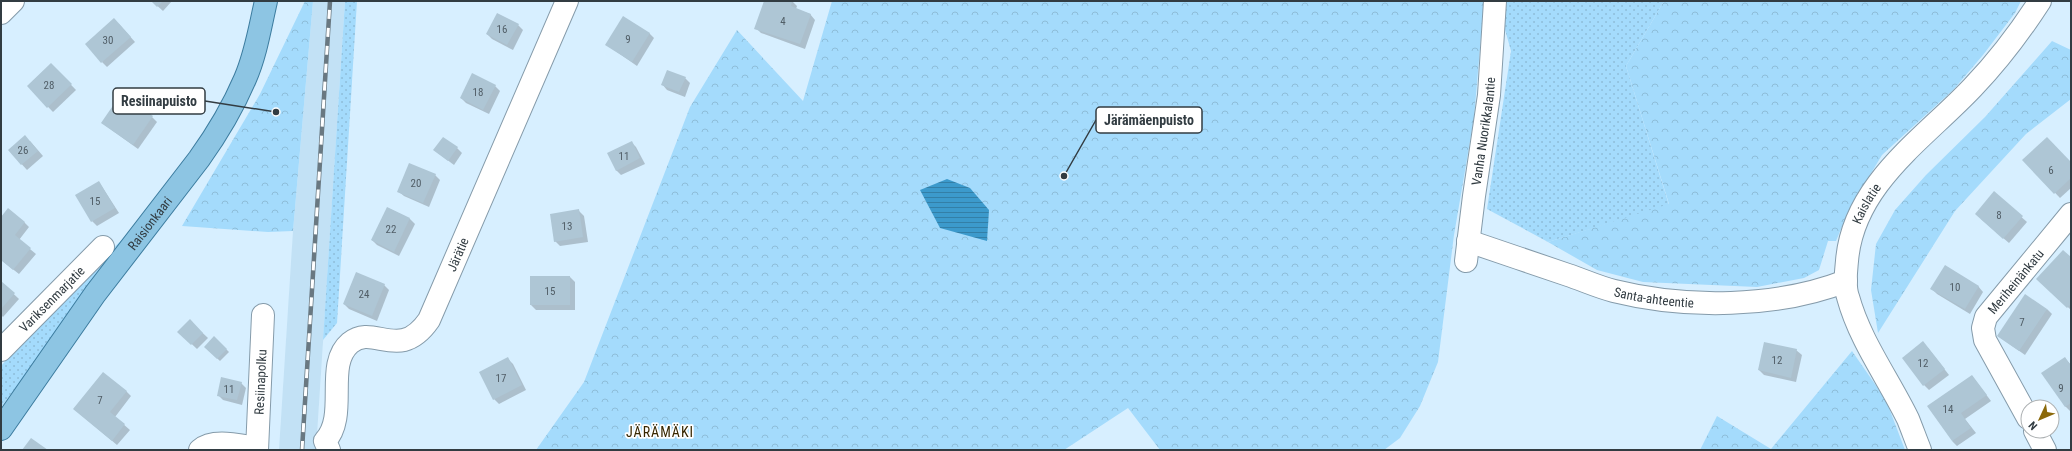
<svg xmlns="http://www.w3.org/2000/svg" width="2072" height="451" font-family="'Roboto Condensed',sans-serif">
<defs>
<pattern id="grass-dots" width="8" height="8" patternUnits="userSpaceOnUse"><rect width="8" height="8" fill="#a4dbfc"/><path d="M2 2h.1M6 6h.1" fill="none" stroke="#8ebdd9" stroke-width="1.8" stroke-linecap="round"/></pattern>
<pattern id="forest-crowns" width="20" height="18" patternUnits="userSpaceOnUse"><rect width="20" height="18" fill="#a4dbfc"/><path d="M2 6a3 3 0 1 1 6 0M12 15a3 3 0 1 1 6 0" fill="none" stroke="#8ebdd9"/></pattern>
<pattern id="water-rules" width="6" height="5" patternUnits="userSpaceOnUse"><rect width="6" height="5" fill="#3c9acc"/><path d="M0 2.5h6" fill="none" stroke="#337fa7"/></pattern>
</defs>
<rect width="100%" height="100%" fill="#d7efff"/>
<polygon fill="#c2e1f5" points="313,1 345,1 316,450 279,450 293,231"/>
<g fill="url(#grass-dots)">
<polygon points="345,1 357,1 337,323 323,340"/>
<polygon points="1497,1 1664,1 1626,66 1669,205 1548,242 1487,209 1511,51"/>
<polygon points="130,232 80,303 1,407 1,366 58,301"/>
</g>
<g fill="url(#forest-crowns)">
<polygon points="305,1 313,1 293,231 268,232 182,226 260,94"/>
<polygon points="832,1 1484,1 1474,118 1454,235 1438,362 1420,406 1400,438 1384,450 1160,450 1128,408 1064,450 536,450 584,382 690,107 737,30 803,101"/>
<polygon points="1664,1 2021,1 2015,13 1983,55 1954,89 1882,155 1849,210 1836,241 1828,241 1819,270 1804,278 1757,287 1643,282 1597,270 1548,242 1669,204 1626,66"/>
<polygon points="2052,41 2071,50 2071,99 2026,134 1955,211 1878,333 1871,290 1876,244 1895,210 1926,175 1985,117"/>
<polygon points="1852,351 1886,400 1905,450 1700,450 1717,416 1771,449"/>
</g>
<polygon fill="url(#water-rules)" points="947,179 970,188 989,210 987,241 940,228 920,190"/>
<g fill="#0003">
<polygon points="152,1 172,1 163,11"/>
<polygon points="765,1 792,1 797,6 796,9 810,14 815,20 805,49 761,33 756,28"/>
<polygon points="119,24 135,42 107,67 102,62"/>
<polygon points="518,25 523,30 513,50 492,39 487,34"/>
<polygon points="649,33 654,38 637,66 607,45"/>
<polygon points="51,64 76,90 53,112 28,86"/>
<polygon points="685,78 690,83 685,97 667,90 662,84"/>
<polygon points="495,86 500,91 489,114 466,103 461,98"/>
<polygon points="152,117 157,122 138,149 102,123"/>
<polygon points="30,141 43,156 27,170 9,150"/>
<polygon points="631,142 636,147 645,164 621,175 616,170"/>
<polygon points="457,148 462,153 454,165 434,150"/>
<polygon points="2024,160 2071,163 2071,188 2060,198"/>
<polygon points="435,175 440,180 429,207 404,196 398,191"/>
<polygon points="99,182 119,213 97,226 92,221"/>
<polygon points="1994,193 2027,222 2009,243 1981,219"/>
<polygon points="388,208 410,219 415,224 399,256 377,245 372,240"/>
<polygon points="579,211 584,216 588,242 560,246 555,241"/>
<polygon points="1,218 24,222 29,227 19,240 36,254 19,274 1,260"/>
<polygon points="2071,259 2071,310 2038,279"/>
<polygon points="531,277 570,277 575,282 575,310 536,310 531,305"/>
<polygon points="1,282 19,299 3,317 1,315"/>
<polygon points="384,285 389,290 377,321 349,309 344,304"/>
<polygon points="1978,286 1983,292 1970,314 1937,294 1932,289"/>
<polygon points="2047,309 2052,314 2025,355 1998,336"/>
<polygon points="190,321 208,338 197,349 179,332"/>
<polygon points="214,337 229,352 220,361 205,347"/>
<polygon points="1928,348 1949,375 1929,390 1924,385"/>
<polygon points="1796,350 1802,355 1796,382 1764,375 1759,370"/>
<polygon points="2065,358 2071,365 2070,411 2065,406"/>
<polygon points="508,359 513,364 526,390 499,404 494,399"/>
<polygon points="1972,376 1991,401 1965,419 1976,433 1957,446 1952,441"/>
<polygon points="241,383 246,388 242,405 223,400 218,395"/>
<polygon points="126,391 131,396 115,417 130,430 117,445 74,409"/>
</g>
<g fill="#aec6d5">
<polygon points="151,1 163,1 157,7"/>
<polygon points="764,1 792,1 791,6 811,14 800,44 754,29"/>
<polygon points="497,13 519,24 507,45 486,34"/>
<polygon points="623,16 650,33 632,62 605,45"/>
<polygon points="114,18 131,37 101,63 85,44"/>
<polygon points="51,63 72,84 47,108 27,86"/>
<polygon points="667,70 686,77 679,92 661,85"/>
<polygon points="472,73 496,85 483,110 460,98"/>
<polygon points="121,94 153,116 133,145 101,123"/>
<polygon points="25,135 38,151 21,165 8,150"/>
<polygon points="443,137 458,147 448,161 433,150"/>
<polygon points="2047,137 2071,162 2071,178 2054,194 2022,160"/>
<polygon points="632,141 640,158 616,171 607,153"/>
<polygon points="409,163 436,174 423,203 397,192"/>
<polygon points="99,181 115,208 91,222 75,195"/>
<polygon points="1994,191 2023,216 2003,239 1975,214"/>
<polygon points="387,207 410,218 394,252 371,240"/>
<polygon points="8,208 25,222 15,235 31,248 13,270 1,260 1,217"/>
<polygon points="579,209 583,237 554,242 550,214"/>
<polygon points="2063,250 2071,257 2071,304 2067,308 2036,279"/>
<polygon points="1945,265 1979,286 1965,309 1930,289"/>
<polygon points="356,272 385,284 372,316 343,304"/>
<rect x="530" y="276" width="40" height="29"/>
<polygon points="1,281 15,293 1,309"/>
<polygon points="2025,294 2047,309 2019,351 1997,336"/>
<polygon points="190,319 203,333 191,345 177,332"/>
<polygon points="214,336 227,349 217,359 204,347"/>
<polygon points="1923,341 1945,369 1923,386 1902,358"/>
<polygon points="1764,342 1797,349 1791,378 1758,370"/>
<polygon points="508,357 522,385 493,400 479,372"/>
<polygon points="2065,357 2071,366 2071,403 2065,407 2041,373"/>
<polygon points="103,372 127,391 110,412 125,424 112,441 73,409"/>
<polygon points="1972,375 1987,395 1961,413 1971,428 1952,441 1927,406"/>
<polygon points="221,377 242,382 237,400 217,396"/>
<polygon points="31,438 48,450 22,450"/>
</g>
<g fill="none" stroke-linecap="round" stroke-linejoin="round">
<g stroke="#859baa" stroke-width="24">
<g id="minor">
<polyline points="1,13 13,1"/>
<path id="s1" d="M1468,241c33,11 67,23 100,34 15,5 30,12 46,16 72,18 163,17 232,-10"/>
<path id="s2" d="M1466,261l8,-65 15,-101 6,-94"/>
<path id="s3" d="M1,350l102,-103"/>
<path id="s4" d="M2028,418l-43,-78 -2,-12 3,-11 85,-103"/>
<polyline points="2035,431 2045,450"/>
<path d="M200,450c14,-12 41,-4 57,-2"/>
<path id="s5" d="M257,450l6,-135"/>
<path id="s6" d="M329,450l-4,-9c24,-26 -1,-76 25,-98 24,-20 49,20 79,-23l138,-319"/>
<path id="s7" d="M1920,450c-4,-10 -8,-21 -12,-31 -20,-41 -48,-78 -60,-122 -4,-11 -2,-25 -1,-36 6,-77 77,-122 126,-174 25,-26 47,-55 67,-86"/>
</g>
</g>
<g stroke="#3c7c9f" stroke-width="24">
<g id="major">
<path id="s8" d="M1,429l94,-135 104,-135c18,-25 34,-52 46,-80 11,-25 15,-52 21,-78"/>
</g>
</g>
<use href="#minor" stroke="#fff" stroke-width="22"/>
<use href="#major" stroke="#8dc5e3" stroke-width="22"/>
<g stroke="#697881" stroke-width="4.5">
<polyline id="rail" points="302,450 330,1"/>
</g>
<use href="#rail" stroke="#fff" stroke-width="3" stroke-dasharray="9" stroke-linecap="butt"/>
</g>
<g text-anchor="middle" stroke-width="3.5" stroke-linejoin="round" paint-order="stroke">
<g font-size="11" fill="#515e67">
<text x="783" y="25">4</text>
<text x="502" y="33">16</text>
<text x="628" y="43">9</text>
<text x="108" y="44">30</text>
<text x="49" y="89">28</text>
<text x="478" y="96">18</text>
<text x="23" y="154">26</text>
<text x="624" y="160">11</text>
<text x="2051" y="174">6</text>
<text x="416" y="187">20</text>
<text x="95" y="205">15</text>
<text x="1999" y="219">8</text>
<text x="567" y="230">13</text>
<text x="391" y="233">22</text>
<text x="1955" y="291">10</text>
<text x="550" y="295">15</text>
<text x="364" y="298">24</text>
<text x="2022" y="326">7</text>
<text x="1777" y="364">12</text>
<text x="1923" y="367">12</text>
<text x="501" y="382">17</text>
<text x="2061" y="392">9</text>
<text x="229" y="393">11</text>
<text x="100" y="404">7</text>
<text x="1948" y="413">14</text>
</g>
<g font-size="13" fill="#323c42" stroke="#fff">
<text dy="5" stroke="none"><textPath href="#s2" startOffset="131">Vanha Nuorikkalantie</textPath></text>
<text dy="5" stroke="none"><textPath href="#s7" startOffset="267">Kaislatie</textPath></text>
<text dy="5" stroke="none"><textPath href="#s8" startOffset="254">Raisionkaari</textPath></text>
<text dy="5" stroke="none"><textPath href="#s6" startOffset="274">Järätie</textPath></text>
<text dy="5" stroke="none"><textPath href="#s4" startOffset="159">Meriheinänkatu</textPath></text>
<text dy="5" stroke="none"><textPath href="#s1" startOffset="195">Santa-ahteentie</textPath></text>
<text dy="5" stroke="none"><textPath href="#s3" startOffset="72">Variksenmarjatie</textPath></text>
<text dy="5" stroke="none"><textPath href="#s5" startOffset="68">Resiinapolku</textPath></text>
</g>
<g font-size="14" letter-spacing="1" fill="#372700" stroke="#fff">
<text x="660" y="437">JÄRÄMÄKI</text>
</g>
</g>
<path fill="none" stroke="#323c42" stroke-width="1.5" d="M276 112L205 101M1064 176L1096 120"/>
<g fill="#323c42" stroke="#fff" stroke-width="1.5">
<circle cx="276" cy="112" r="4"/>
<circle cx="1064" cy="176" r="4"/>
</g>
<g fill="#fff" stroke="#323c42" stroke-width="1.5">
<rect x="113" y="88" width="92" height="26" rx="4"/>
<rect x="1096" y="107" width="106" height="26" rx="4"/>
</g>
<g font-size="14" text-anchor="middle" font-weight="bold" fill="#323c42">
<text x="159" y="106">Resiinapuisto</text>
<text x="1149" y="125">Järämäenpuisto</text>
</g>
<rect width="2072" height="451" fill="none" stroke="#323c42" stroke-width="4"/>
<g transform="translate(2040 419) rotate(226)"><circle r="19" fill="#ffffff" stroke="#adb1b3"/>
<path d="M0-3L7 15L0 10L-7 15Z" fill="#8b690a"/>
<text y="-6" font-size="11" font-weight="bold" text-anchor="middle" fill="#323c42">N</text>
</g>
</svg>
